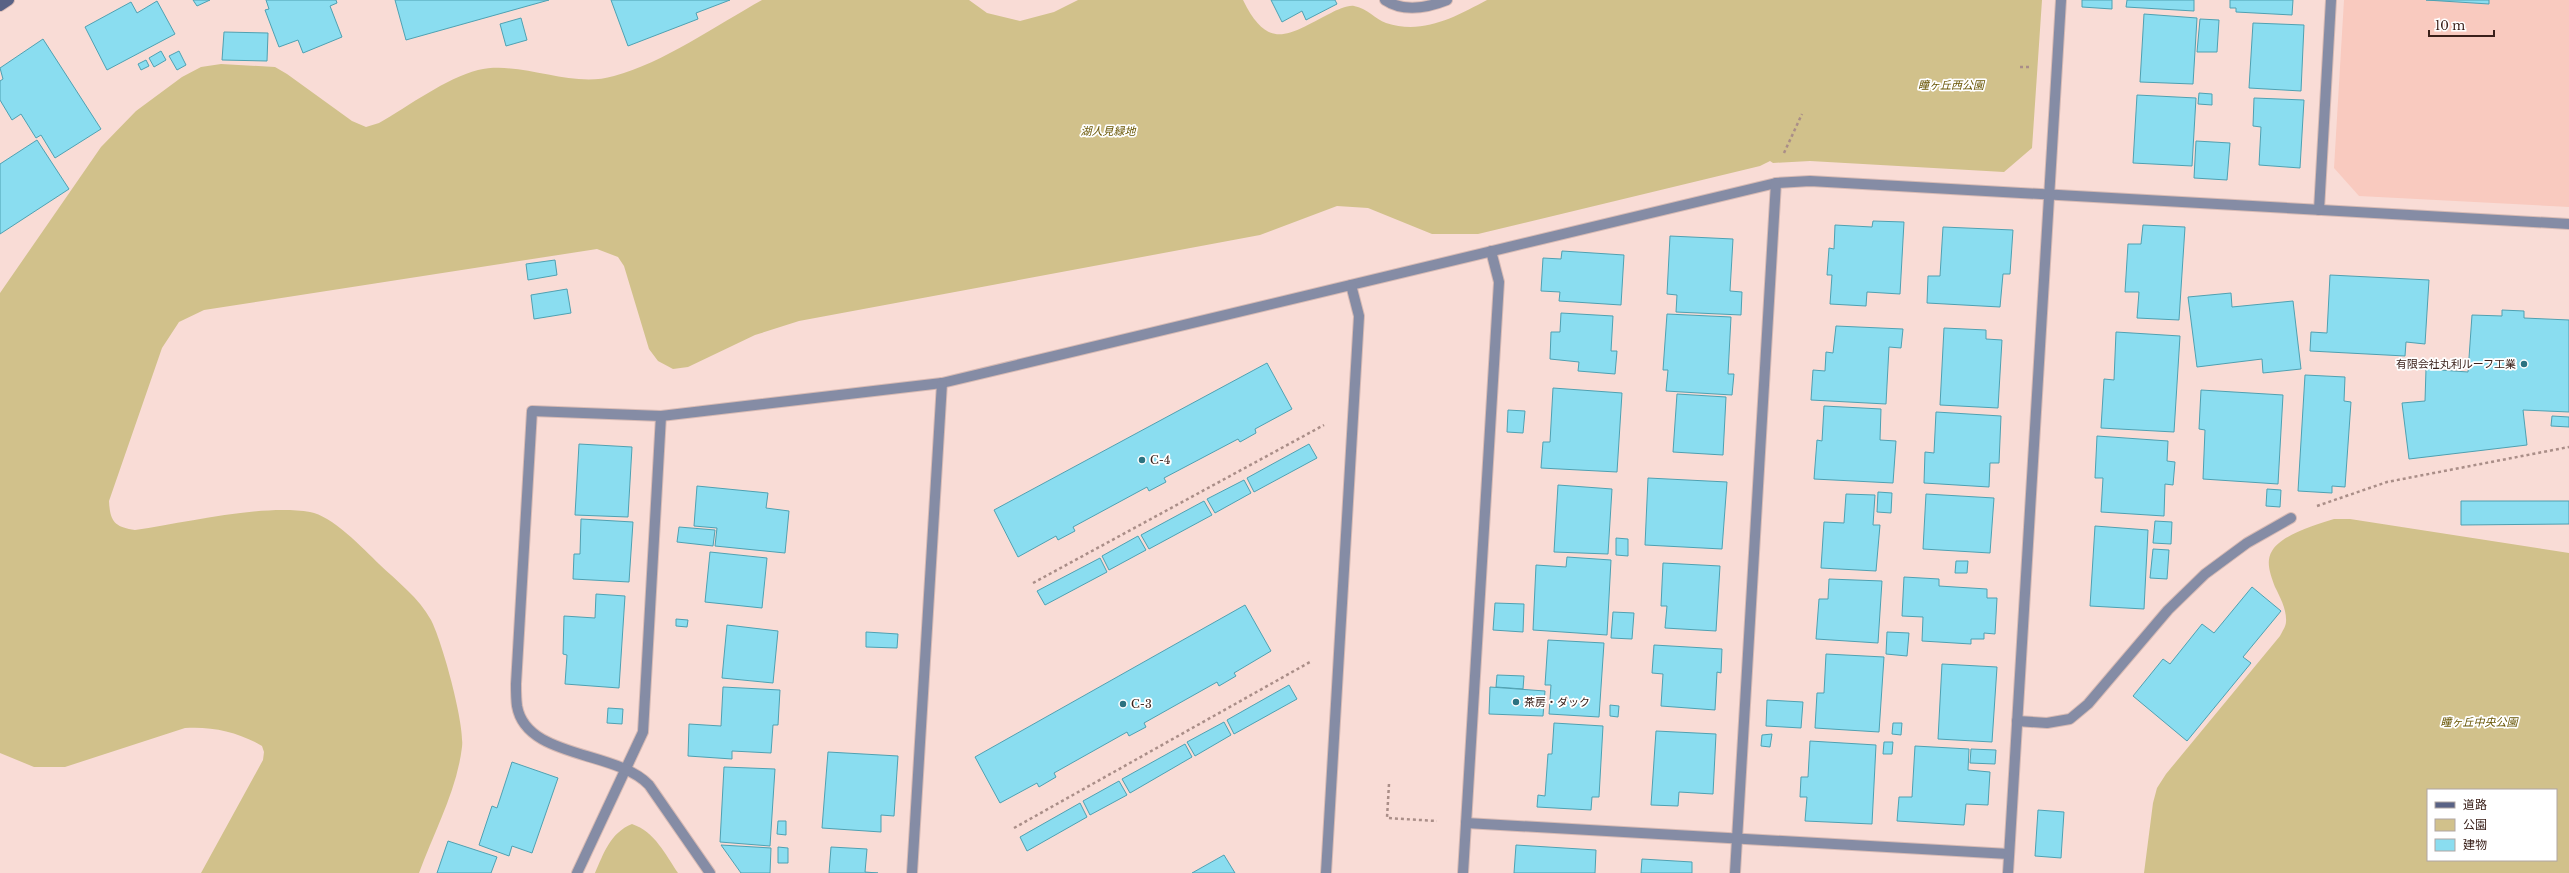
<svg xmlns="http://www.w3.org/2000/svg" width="2569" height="873" font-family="'Libre Baskerville','Noto Sans JP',serif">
<rect width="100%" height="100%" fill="#f9dcd6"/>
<polygon fill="#f9cabf" points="2344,0 2569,0 2569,207 2359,196 2334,168"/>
<g fill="#d1c18b" fill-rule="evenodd">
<path d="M762,0h207l18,13 33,8 34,-9 24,-12h165c26,53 46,34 88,13 6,-3 17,-8 23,-7 13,2 21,13 32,17 37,12 69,-6 101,-23h555l-10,148 -28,24 -194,-11 -37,2 -3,-2 -10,5 -282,68h-46l-64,-26 -31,-2 -77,29 -461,86 -44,14 -67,32 -15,2 -15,-8 -9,-12 -25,-83 -6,-9 -21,-8 -393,61 -25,12 -17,26 -53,153c1,21 6,26 26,29 51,-7 125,-26 175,-18 21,3 54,37 69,52 18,17 40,34 52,56 11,21 34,104 31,127 -5,43 -28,85 -43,126h-218l62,-113 1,-8 -2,-6c-23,-14 -51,-20 -77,-18l-120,39h-31l-34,-14v-460l101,-146 35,-36 46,-34 19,-10 20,-3 54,3 12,7 65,47 14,6 13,-4c30,-17 67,-45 99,-53 44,-10 92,19 136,6 49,-13 103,-51 148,-76z"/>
<path d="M2334,519h16l219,34v320h-425l9,-70 4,-15 9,-14 114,-138c2,-4 6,-10 6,-14 1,-12 -6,-25 -11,-35 -4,-11 -10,-25 -3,-36 9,-16 45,-27 62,-32zM2428,790h128v70h-128z"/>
<path d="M632,824c23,8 33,30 46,49h-83c9,-20 15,-40 37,-49z"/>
</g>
<g fill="#8addf0" stroke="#4fa1b2">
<polygon points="193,0 210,0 197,6"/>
<polygon points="266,0 336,0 337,3 330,6 342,37 303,53 298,40 279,47 265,10 269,9"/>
<polygon points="395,0 549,0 406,40"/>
<polygon points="611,0 730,0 696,13 698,19 628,46"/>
<polygon points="1271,0 1335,0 1337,4 1306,20 1302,11 1282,22"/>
<polygon points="2082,0 2112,0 2112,9 2082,7"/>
<polygon points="2127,0 2194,0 2194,11 2126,7"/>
<polygon points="2230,0 2293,0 2292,15 2236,12 2236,8 2230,8"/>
<polygon points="2426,0 2489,0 2489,4"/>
<polygon points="157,1 175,34 107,70 85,27 131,2 137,13"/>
<polygon points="2144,14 2197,18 2193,84 2140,82"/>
<polygon points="521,18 527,40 506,46 500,24"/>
<polygon points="2200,19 2219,20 2217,52 2197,52"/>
<polygon points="2253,23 2304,25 2301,91 2249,88"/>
<polygon points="224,32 268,33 267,61 222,60"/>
<polygon points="43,39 101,129 55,158 41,135 36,138 21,114 12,120 0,100 0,81 3,79 0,68"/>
<polygon points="161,51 166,60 154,67 149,58"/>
<polygon points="179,51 186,65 177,70 169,56"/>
<polygon points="146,60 149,66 141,70 138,64"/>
<polygon points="2199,93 2212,94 2212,105 2198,104"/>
<polygon points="2137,95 2196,98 2192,166 2133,163"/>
<polygon points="2254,98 2304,100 2300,168 2259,165 2261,127 2253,126"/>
<polygon points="37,140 69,189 0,234 0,164"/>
<polygon points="2196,141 2230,143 2227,180 2194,178"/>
<polygon points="1873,221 1904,222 1900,294 1867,292 1866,306 1830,304 1832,275 1827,275 1829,248 1834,249 1835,225 1872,227"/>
<polygon points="2143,225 2185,227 2179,320 2137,318 2139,292 2125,292 2128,244 2141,244"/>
<polygon points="1943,227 2013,230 2010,274 2003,274 2000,307 1927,303 1928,276 1940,276"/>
<polygon points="1670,236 1733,239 1730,291 1742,292 1741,315 1676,312 1677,295 1667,294"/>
<polygon points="1562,251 1624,255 1621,305 1559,301 1560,292 1541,291 1543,258 1561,259"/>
<polygon points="555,260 557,275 528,280 526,264"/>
<polygon points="2330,275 2429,280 2425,344 2406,342 2405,356 2310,351 2311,332 2327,333"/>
<polygon points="567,289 571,313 534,319 531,295"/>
<polygon points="2231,293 2232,307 2293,301 2301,369 2263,373 2262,359 2197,367 2188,297"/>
<polygon points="2502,310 2524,311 2524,318 2569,320 2569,412 2523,410 2527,445 2409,459 2402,403 2425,401 2426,369 2468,372 2472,315 2502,316"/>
<polygon points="1561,313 1613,316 1611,351 1617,351 1615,374 1578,371 1579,362 1550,359 1551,332 1560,332"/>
<polygon points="1667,314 1731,317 1728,374 1734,374 1732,395 1666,391 1668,370 1663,370"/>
<polygon points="1836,326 1903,329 1901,348 1889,347 1886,404 1811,400 1813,370 1825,371 1826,352 1833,353"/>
<polygon points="1944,328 1986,330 1986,339 2002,340 1998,408 1940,405"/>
<polygon points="2116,332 2180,336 2174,432 2101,428 2104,379 2114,380"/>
<polygon points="1267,363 1292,409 1255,429 1256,433 1240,442 1238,439 1164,478 1166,482 1149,491 1147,487 1073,527 1075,531 1058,540 1056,536 1018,557 994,510"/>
<polygon points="2305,375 2345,377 2344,401 2351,402 2345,487 2332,486 2332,493 2298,491"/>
<polygon points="1553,388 1622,393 1617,472 1541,468 1543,442 1550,442"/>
<polygon points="2201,390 2283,395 2278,484 2203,479 2205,430 2199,429"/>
<polygon points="1677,394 1726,397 1723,455 1673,452"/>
<polygon points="1824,406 1881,409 1880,440 1896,441 1893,483 1814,479 1817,440 1822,441"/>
<polygon points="1508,410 1525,411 1523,433 1507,432"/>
<polygon points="1936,412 2001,416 1999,463 1990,463 1989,487 1924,483 1925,452 1934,453"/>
<polygon points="2552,416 2569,417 2569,427 2551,426"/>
<polygon points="2097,436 2168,441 2167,461 2175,462 2173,485 2165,484 2164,516 2101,512 2103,478 2095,478"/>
<polygon points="579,444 632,447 628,517 575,515"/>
<polygon points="1309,444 1317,458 1254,492 1247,478"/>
<polygon points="1648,478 1727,482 1722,549 1645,545"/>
<polygon points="1244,480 1251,493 1215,513 1207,499"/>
<polygon points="1558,485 1612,489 1608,554 1554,552"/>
<polygon points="697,486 768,493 766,508 789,511 785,553 715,546 717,528 694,526"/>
<polygon points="2267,489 2281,490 2280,507 2266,506"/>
<polygon points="1878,492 1892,493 1891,513 1877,512"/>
<polygon points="1846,494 1875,495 1873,525 1880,525 1876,571 1821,568 1824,522 1844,523"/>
<polygon points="1926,494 1994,498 1990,553 1923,549"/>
<polygon points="1204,501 1212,515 1149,549 1141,535"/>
<polygon points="2461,501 2569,501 2569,524 2461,525"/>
<polygon points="581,519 633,522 629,582 573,579 574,554 580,554"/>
<polygon points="2155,521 2172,522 2171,544 2153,543"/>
<polygon points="2095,526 2148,530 2144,609 2090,606"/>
<polygon points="679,527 715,530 713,546 677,542"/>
<polygon points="1138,536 1146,550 1109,570 1102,556"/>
<polygon points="1616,538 1628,539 1628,556 1616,555"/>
<polygon points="2153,549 2169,550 2167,579 2150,578"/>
<polygon points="710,552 767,558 762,608 705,602"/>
<polygon points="1567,557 1611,560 1607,635 1533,630 1536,565 1566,567"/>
<polygon points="1100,558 1107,572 1045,605 1037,591"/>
<polygon points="1956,561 1968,561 1967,573 1955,573"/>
<polygon points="1663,563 1720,566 1716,631 1665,628 1667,606 1661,606"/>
<polygon points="1904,577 1939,579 1939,586 1987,589 1987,598 1997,598 1995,634 1984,633 1984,639 1971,639 1971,644 1922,641 1923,617 1902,616"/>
<polygon points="1829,579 1882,581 1878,643 1816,639 1819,599 1828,599"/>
<polygon points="2252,587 2281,611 2243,657 2251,663 2187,741 2133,696 2163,659 2170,664 2202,624 2214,633"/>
<polygon points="596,594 625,596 619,688 565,684 567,655 563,654 564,616 595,618"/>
<polygon points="1495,603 1524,604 1523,632 1493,630"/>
<polygon points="1245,605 1271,651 1234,673 1236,676 1219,686 1217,682 1144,723 1146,727 1129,736 1127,732 1054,773 1056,777 1039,787 1037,783 1000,803 975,757"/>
<polygon points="1613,612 1634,613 1632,639 1611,638"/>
<polygon points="676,619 688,620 687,627 676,626"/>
<polygon points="727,625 778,631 773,683 722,678"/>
<polygon points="866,632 898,634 897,648 866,647"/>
<polygon points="1887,632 1909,633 1907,656 1886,654"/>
<polygon points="1548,640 1604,643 1599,717 1549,714 1551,685 1545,685"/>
<polygon points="1654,645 1722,649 1721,673 1717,672 1715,710 1661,706 1663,674 1652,673"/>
<polygon points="1826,654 1884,657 1879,732 1815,728 1817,693 1824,693"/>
<polygon points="1942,664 1997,667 1992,742 1938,739"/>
<polygon points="1497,675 1524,676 1523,689 1496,687"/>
<polygon points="1289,685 1297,699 1234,734 1227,720"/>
<polygon points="723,687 780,690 778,725 773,725 771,753 732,751 732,759 688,756 689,724 721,726"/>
<polygon points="1490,687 1545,691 1543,716 1489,714"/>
<polygon points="1767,700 1803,702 1801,728 1766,726"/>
<polygon points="1610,705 1619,706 1618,717 1610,716"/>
<polygon points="608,708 623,709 622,724 607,723"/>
<polygon points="1224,722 1231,735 1195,756 1187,742"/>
<polygon points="1554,723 1603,726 1599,797 1592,797 1591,810 1537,807 1538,795 1545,796 1548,754 1552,754"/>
<polygon points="1893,723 1902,723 1901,735 1892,734"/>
<polygon points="1656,731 1716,734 1713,794 1679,792 1678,806 1651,805"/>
<polygon points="1772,734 1770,747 1761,746 1762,735"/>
<polygon points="1810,741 1876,745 1872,824 1805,821 1807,797 1800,797 1801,777 1808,777"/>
<polygon points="1884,742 1893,742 1892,754 1883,754"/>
<polygon points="1185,744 1192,757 1130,793 1122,779"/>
<polygon points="1915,746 1969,749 1968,770 1990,772 1988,805 1966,804 1964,825 1897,821 1899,797 1912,797"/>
<polygon points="1971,749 1996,750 1995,764 1970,763"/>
<polygon points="828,752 898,756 894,816 881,815 881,832 822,828"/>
<polygon points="512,762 558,778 532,853 512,846 509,856 479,845 492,806 497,808"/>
<polygon points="724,767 775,769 770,846 720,842"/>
<polygon points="1119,781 1127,795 1090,815 1083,801"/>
<polygon points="1080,803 1087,817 1027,851 1020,837"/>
<polygon points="2038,810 2064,812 2061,858 2035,856"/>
<polygon points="778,821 786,821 786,835 777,834"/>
<polygon points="448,841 497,857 491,873 437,873"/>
<polygon points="721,845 771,848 770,873 741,873"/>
<polygon points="1516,845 1596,850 1595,873 1514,873"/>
<polygon points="778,847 788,848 788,863 778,863"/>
<polygon points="831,847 867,849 865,872 878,873 829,873"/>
<polygon points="1224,855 1235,873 1192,873"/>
<polygon points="1642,859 1692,862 1692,873 1641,873"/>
</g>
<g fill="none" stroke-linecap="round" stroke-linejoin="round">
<g stroke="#d7bab4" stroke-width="12">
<g id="street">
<path d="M1385,0c18,12 42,8 62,0"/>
<polyline points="2319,210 2331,0"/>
<polyline points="2017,721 2047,723 2070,719 2088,704 2168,610 2205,574 2247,543 2291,518"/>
<polyline points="1466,823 2009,854"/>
<polyline points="577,873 643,732 661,416"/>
<path d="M710,873l-61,-88c-33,-35 -123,-26 -132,-79 -1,-7 -1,-15 -1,-22l16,-273 129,5 281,-33 834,-200 34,-2 759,43"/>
<polyline points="912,873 942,383"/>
<polyline points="1326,873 1359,316 1351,285"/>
<polyline points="1463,873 1499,282 1491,251"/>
<polyline points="1735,873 1776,183"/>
<polyline points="2008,873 2061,0"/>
</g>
</g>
<g stroke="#d7bab4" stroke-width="12">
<polyline id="secondary" points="0,6 9,0"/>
</g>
<g stroke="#aa8e88" stroke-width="2.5" stroke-dasharray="3 3" stroke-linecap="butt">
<polyline points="2020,67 2029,67"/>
<polyline points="1784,153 1802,114"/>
<polyline points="2317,506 2387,482 2569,447"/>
<polyline points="1033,583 1324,425"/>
<polyline points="1389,784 1387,818 1437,821"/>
<polyline points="1014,828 1310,662"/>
</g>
<use href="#street" stroke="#858ca5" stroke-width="10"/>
<use href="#secondary" stroke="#596285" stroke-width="10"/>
</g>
<g fill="#2c7280" stroke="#fff" stroke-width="1.5">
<circle cx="2524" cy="364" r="4"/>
<circle cx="1142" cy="460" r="4"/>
<circle cx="1516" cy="702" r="4"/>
<circle cx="1123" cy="704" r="4"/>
</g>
<g text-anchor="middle" stroke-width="3.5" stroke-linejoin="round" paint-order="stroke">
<g font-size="11" font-style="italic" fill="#695605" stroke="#fff">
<text x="1951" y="89">瞳ヶ丘西公園</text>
<text x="1108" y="135">湖人見緑地</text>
<text x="2479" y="726">瞳ヶ丘中央公園</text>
</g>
<g font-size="11" fill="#3a201a" stroke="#fff" text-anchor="start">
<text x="2516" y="368" text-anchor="end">有限会社丸利ルーフ工業</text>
<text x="1150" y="464">C-4</text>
<text x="1524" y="706">茶房・ダック</text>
<text x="1131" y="708">C-3</text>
</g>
</g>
<rect x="2427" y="789" width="130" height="72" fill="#ffffff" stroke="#b0a6a3"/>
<rect x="2435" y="802" width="20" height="6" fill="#596285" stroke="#b0a6a3"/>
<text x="2463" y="809" font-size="12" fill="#3a201a">道路</text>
<rect x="2435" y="819" width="20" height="12" fill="#d1c18b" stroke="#b0a6a3"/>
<text x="2463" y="829" font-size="12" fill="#3a201a">公園</text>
<rect x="2435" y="839" width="20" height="12" fill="#8addf0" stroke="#b0a6a3"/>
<text x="2463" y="849" font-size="12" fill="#3a201a">建物</text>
<path d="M2429 30v6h65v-6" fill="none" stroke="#3a201a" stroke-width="2"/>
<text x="2435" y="30" font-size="12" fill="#3a201a" stroke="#ffffff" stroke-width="3" paint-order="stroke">10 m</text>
</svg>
